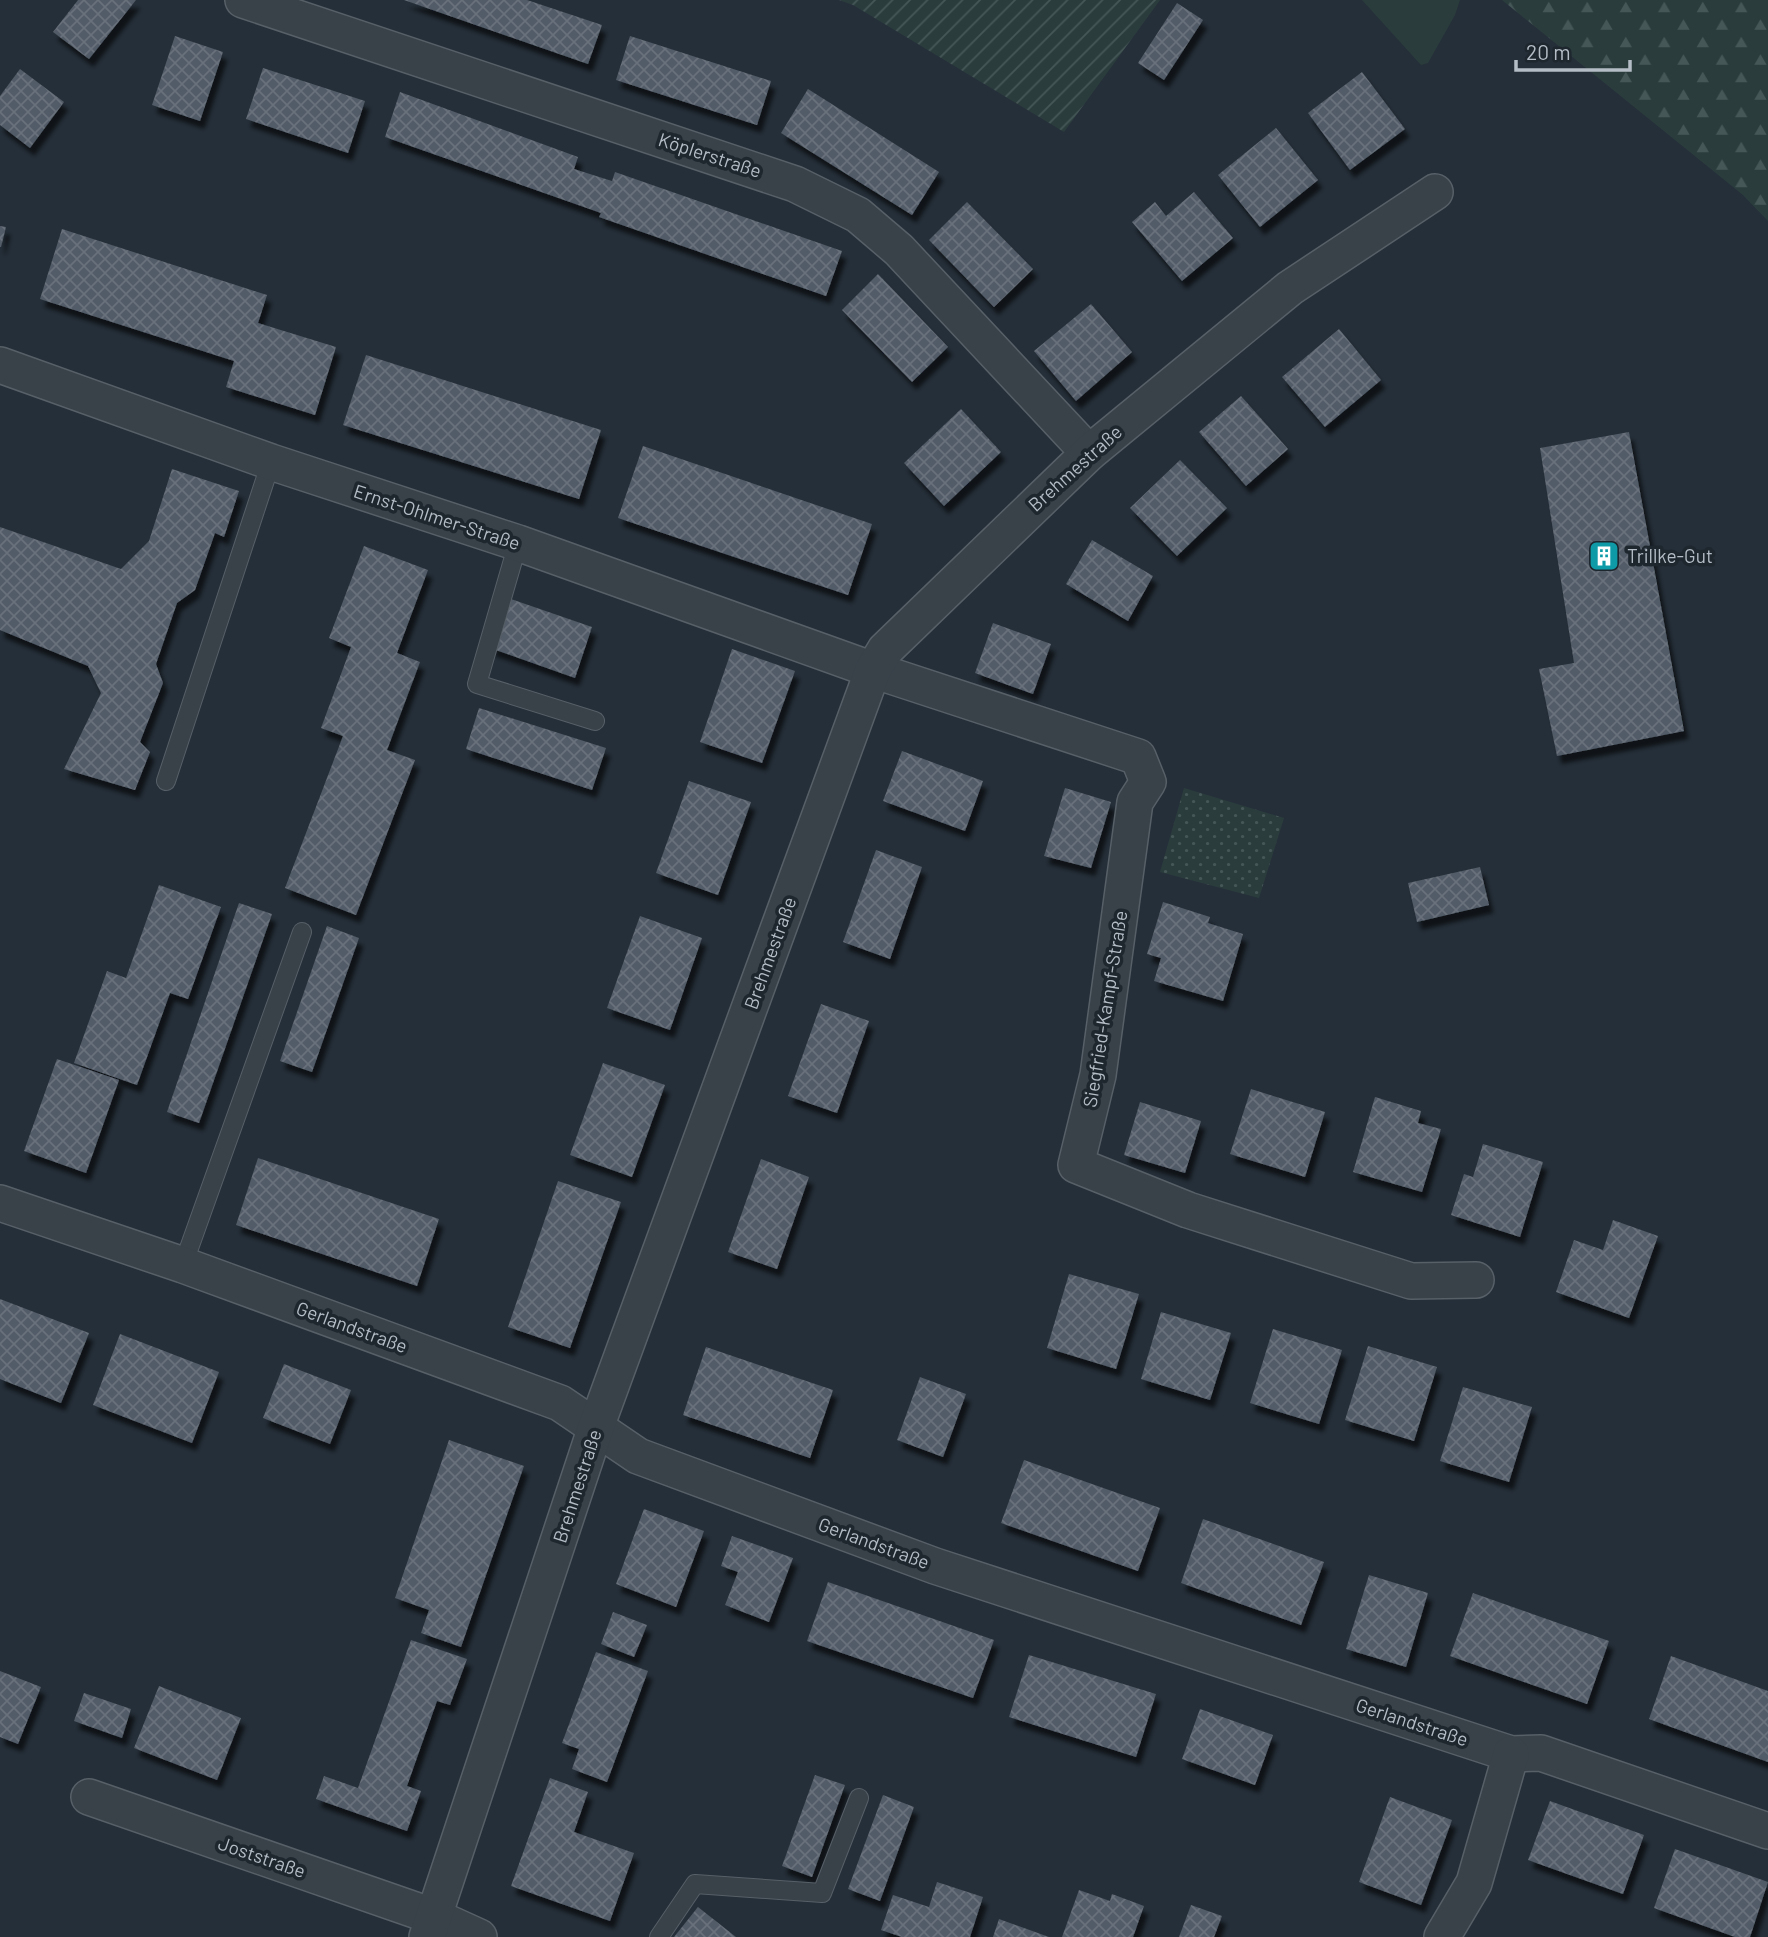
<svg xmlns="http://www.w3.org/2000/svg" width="1768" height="1937" font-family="Barlow,sans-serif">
<defs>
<pattern id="forest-firs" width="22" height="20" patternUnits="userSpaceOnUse" patternTransform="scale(1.75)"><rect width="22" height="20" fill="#2a3d3c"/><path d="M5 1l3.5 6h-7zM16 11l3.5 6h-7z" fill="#465757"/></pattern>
<pattern id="park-dots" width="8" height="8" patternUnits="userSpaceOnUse" patternTransform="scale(1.75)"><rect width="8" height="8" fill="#2a3d3c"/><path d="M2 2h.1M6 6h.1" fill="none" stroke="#465757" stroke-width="1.8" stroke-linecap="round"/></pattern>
<pattern id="garden-furrows" width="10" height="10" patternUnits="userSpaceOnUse" patternTransform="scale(1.75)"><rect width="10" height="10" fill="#2a3d3c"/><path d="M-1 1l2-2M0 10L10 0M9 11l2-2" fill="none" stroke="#465757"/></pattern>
<pattern id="building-cross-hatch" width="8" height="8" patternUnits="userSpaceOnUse" patternTransform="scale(1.75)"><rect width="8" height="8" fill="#515b67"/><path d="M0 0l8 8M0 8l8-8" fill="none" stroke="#68717b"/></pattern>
<filter id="shadow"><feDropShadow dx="4.5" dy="8" stdDeviation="2" flood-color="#0009"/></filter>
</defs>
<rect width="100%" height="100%" fill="#252f39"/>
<polygon fill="#2a3d3c" points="1362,0 1460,0 1455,15 1428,63 1421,65"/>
<polygon fill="url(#forest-firs)" points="1502,0 1768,0 1768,221 1743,195"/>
<polygon fill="url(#park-dots)" points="1184,788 1284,818 1259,898 1160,872"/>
<polygon fill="url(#garden-furrows)" points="839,0 1160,0 1064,132 853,5"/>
<g fill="url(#building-cross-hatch)" filter="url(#shadow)">
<polygon points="78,0 136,0 89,59 53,32"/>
<polygon points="404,0 527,0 602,25 588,64"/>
<polygon points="1177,3 1203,20 1164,80 1138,63"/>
<polygon points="175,36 223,52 200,121 152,105"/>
<polygon points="630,36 771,81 757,125 616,80"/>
<polygon points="263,68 365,101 348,153 246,119"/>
<polygon points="20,69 64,102 30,148 0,125 0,96"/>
<polygon points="1362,72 1405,129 1350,170 1308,113"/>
<polygon points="808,89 939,172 912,215 781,133"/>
<polygon points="400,92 578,157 574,169 612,181 615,172 842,251 826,296 599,217 601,213 385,137"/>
<polygon points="1276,128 1318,180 1260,227 1218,175"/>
<polygon points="1194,192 1233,238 1182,281 1132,222 1155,202 1166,216"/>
<polygon points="967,202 1033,269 994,307 929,240"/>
<polygon points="0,226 6,227 1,247 0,247"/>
<polygon points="62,229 267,295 258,323 336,347 315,415 226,387 234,361 40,299"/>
<polygon points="878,274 948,347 912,382 842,310"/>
<polygon points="1091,304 1132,352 1076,401 1034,351"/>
<polygon points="1339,329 1381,380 1325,427 1282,377"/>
<polygon points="366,355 601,430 579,499 343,425"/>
<polygon points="1241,396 1288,449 1246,486 1199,432"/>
<polygon points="961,409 1001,452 944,506 904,463"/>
<polygon points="1629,432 1684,731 1557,756 1539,669 1574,663 1540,448"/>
<polygon points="643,446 872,524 848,595 618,518"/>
<polygon points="1180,460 1227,508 1177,556 1130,508"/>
<polygon points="172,469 239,491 224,537 215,533 195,590 177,603 156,664 163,683 140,742 150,752 135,790 64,769 101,693 88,666 0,630 0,527 121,569 149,541"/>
<polygon points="1092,540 1153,576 1128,621 1066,584"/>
<polygon points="364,546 428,570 397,653 420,662 387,750 415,760 356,915 285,888 343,736 321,728 351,647 329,638"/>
<polygon points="508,598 592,627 575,678 490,648"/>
<polygon points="993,623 1051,644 1033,694 975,673"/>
<polygon points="732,649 795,671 762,763 700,742"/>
<polygon points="479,708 606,748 592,790 466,749"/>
<polygon points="902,751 983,781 965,831 883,801"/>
<polygon points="689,781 751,802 718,895 656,873"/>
<polygon points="1065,788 1111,802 1091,868 1044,856"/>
<polygon points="876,850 922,867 890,959 843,942"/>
<polygon points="1480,867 1489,905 1417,922 1408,883"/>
<polygon points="159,885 221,907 188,999 170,993 137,1085 74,1063 107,971 126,978"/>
<polygon points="1163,902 1210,917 1208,923 1243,934 1223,1001 1154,981 1161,958 1147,954"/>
<polygon points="239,903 272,914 199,1123 167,1112"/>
<polygon points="640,916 702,938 670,1030 607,1008"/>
<polygon points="327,926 359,938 312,1072 280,1061"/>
<polygon points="821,1004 869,1021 837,1113 788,1096"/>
<polygon points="57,1059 119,1080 86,1173 24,1151"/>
<polygon points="603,1063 665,1085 632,1177 570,1155"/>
<polygon points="1251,1089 1325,1112 1305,1177 1230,1154"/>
<polygon points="1375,1097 1421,1111 1418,1123 1441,1129 1422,1192 1353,1172"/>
<polygon points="1140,1102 1201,1121 1185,1173 1124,1155"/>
<polygon points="1483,1144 1543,1162 1520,1237 1451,1215 1464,1174 1473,1177"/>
<polygon points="258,1158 439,1219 417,1286 236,1225"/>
<polygon points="761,1159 809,1177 777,1269 728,1252"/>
<polygon points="558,1181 621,1202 570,1348 508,1327"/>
<polygon points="1613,1220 1658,1236 1629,1318 1556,1292 1574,1240 1603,1250"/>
<polygon points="1069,1274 1139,1294 1116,1369 1047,1348"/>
<polygon points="0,1299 89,1333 61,1403 0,1379"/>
<polygon points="1161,1312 1231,1333 1210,1400 1141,1379"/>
<polygon points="1273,1329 1342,1350 1319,1424 1250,1403"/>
<polygon points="120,1334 219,1372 192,1443 93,1405"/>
<polygon points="1368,1346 1437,1367 1414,1441 1345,1420"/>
<polygon points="706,1347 833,1390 810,1458 683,1415"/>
<polygon points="284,1364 351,1390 330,1444 263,1418"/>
<polygon points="920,1377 966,1394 943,1457 897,1440"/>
<polygon points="1463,1387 1532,1407 1509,1482 1440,1461"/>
<polygon points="449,1440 524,1466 461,1647 421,1633 429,1610 395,1598"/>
<polygon points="1024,1460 1160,1508 1138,1571 1001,1523"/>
<polygon points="644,1509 704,1531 676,1607 616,1584"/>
<polygon points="1203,1519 1324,1562 1301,1625 1181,1583"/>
<polygon points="732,1536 793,1558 769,1622 725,1605 738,1572 721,1566"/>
<polygon points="1369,1575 1428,1593 1406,1667 1346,1649"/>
<polygon points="828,1582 994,1640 973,1698 807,1641"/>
<polygon points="1473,1593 1609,1641 1587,1704 1450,1656"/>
<polygon points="613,1612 647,1625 634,1657 601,1644"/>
<polygon points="411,1640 467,1659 450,1705 437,1701 407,1786 421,1791 407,1831 316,1799 324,1776 358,1788"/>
<polygon points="596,1652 648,1671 607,1782 572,1769 579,1749 562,1743"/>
<polygon points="1029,1655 1156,1694 1136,1757 1009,1717"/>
<polygon points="1671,1656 1768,1691 1768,1762 1649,1719"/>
<polygon points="0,1671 41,1687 18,1744 0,1737"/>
<polygon points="159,1686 241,1718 217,1780 134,1748"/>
<polygon points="84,1693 131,1709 122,1738 74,1721"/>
<polygon points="1200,1709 1273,1735 1255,1785 1182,1759"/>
<polygon points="815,1775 845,1785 812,1877 782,1866"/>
<polygon points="550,1778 588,1792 574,1832 634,1853 610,1921 511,1886"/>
<polygon points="883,1795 914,1807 880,1901 848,1889"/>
<polygon points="1390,1797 1452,1820 1421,1905 1359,1882"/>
<polygon points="1550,1801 1644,1835 1623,1894 1528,1860"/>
<polygon points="1675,1849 1768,1882 1750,1937 1735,1937 1654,1908"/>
<polygon points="937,1882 983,1897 970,1937 902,1937 881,1930 893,1895 929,1907"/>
<polygon points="1079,1890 1110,1901 1112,1894 1144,1906 1133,1937 1062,1937"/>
<polygon points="1191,1905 1222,1916 1214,1937 1179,1937"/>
<polygon points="698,1907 736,1937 674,1937"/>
<polygon points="999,1919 1049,1937 993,1937"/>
</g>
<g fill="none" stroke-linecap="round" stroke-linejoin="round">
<g stroke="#575f67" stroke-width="20">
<g id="lane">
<polyline points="518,543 477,684 595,721"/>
<polyline points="166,781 271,462"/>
<polyline points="183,1265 302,932"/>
<polyline points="659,1937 695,1884 822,1893 859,1798"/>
</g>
</g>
<g stroke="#575f67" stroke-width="38">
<g id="street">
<polyline points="243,0 795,184 858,215 899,250 1089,453"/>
<polyline points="0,365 271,462 518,543 873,670 1138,757 1148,782 1135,802 1098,1075 1076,1165 1188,1210 1411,1281 1476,1280"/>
<polyline points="0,1203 183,1265 560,1403 638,1456 935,1566 1511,1754 1541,1753 1768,1831"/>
<polyline points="89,1797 435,1917 479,1937"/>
<polyline points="427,1937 596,1427 873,670 885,650 1089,453 1290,288 1435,192"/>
<polyline points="1442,1937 1474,1883 1511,1754"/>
</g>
</g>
<use href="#lane" stroke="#394149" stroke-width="18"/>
<use href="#street" stroke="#394149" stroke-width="35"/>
</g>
<defs>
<g id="building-square" transform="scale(1.575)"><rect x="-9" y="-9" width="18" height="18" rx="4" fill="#0f9aa8" stroke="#1e262e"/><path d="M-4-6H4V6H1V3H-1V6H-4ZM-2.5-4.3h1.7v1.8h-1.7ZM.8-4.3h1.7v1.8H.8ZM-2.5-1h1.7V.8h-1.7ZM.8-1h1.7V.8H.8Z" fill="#fff"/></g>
</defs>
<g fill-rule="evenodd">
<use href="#building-square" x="1604" y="556"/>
</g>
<g text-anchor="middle" stroke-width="7" stroke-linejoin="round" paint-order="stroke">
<g font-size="19" fill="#b4bcc5" stroke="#1e262e">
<text transform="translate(710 155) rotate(18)" y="7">Köplerstraße</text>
<text transform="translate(1075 468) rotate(-42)" y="7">Brehmestraße</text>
<text transform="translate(437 517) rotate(18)" y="7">Ernst-Ohlmer-Straße</text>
<text transform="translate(770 953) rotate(-70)" y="7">Brehmestraße</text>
<text transform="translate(1105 1009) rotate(-81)" y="7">Siegfried-Kampf-Straße</text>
<text transform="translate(352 1327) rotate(20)" y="7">Gerlandstraße</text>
<text transform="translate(577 1486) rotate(-72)" y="7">Brehmestraße</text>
<text transform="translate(874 1543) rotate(20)" y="7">Gerlandstraße</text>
<text transform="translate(1412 1722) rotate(18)" y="7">Gerlandstraße</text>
<text transform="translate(262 1857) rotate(19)" y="7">Joststraße</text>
</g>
<g font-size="19" fill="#b4bcc5" stroke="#1e262e" text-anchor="start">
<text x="1627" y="563">Trillke-Gut</text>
</g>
</g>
<path d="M1516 60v10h114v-10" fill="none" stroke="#b4bcc5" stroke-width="3.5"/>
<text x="1526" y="60" font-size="21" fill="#b4bcc5" stroke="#1e262e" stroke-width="5" paint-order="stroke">20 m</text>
</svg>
